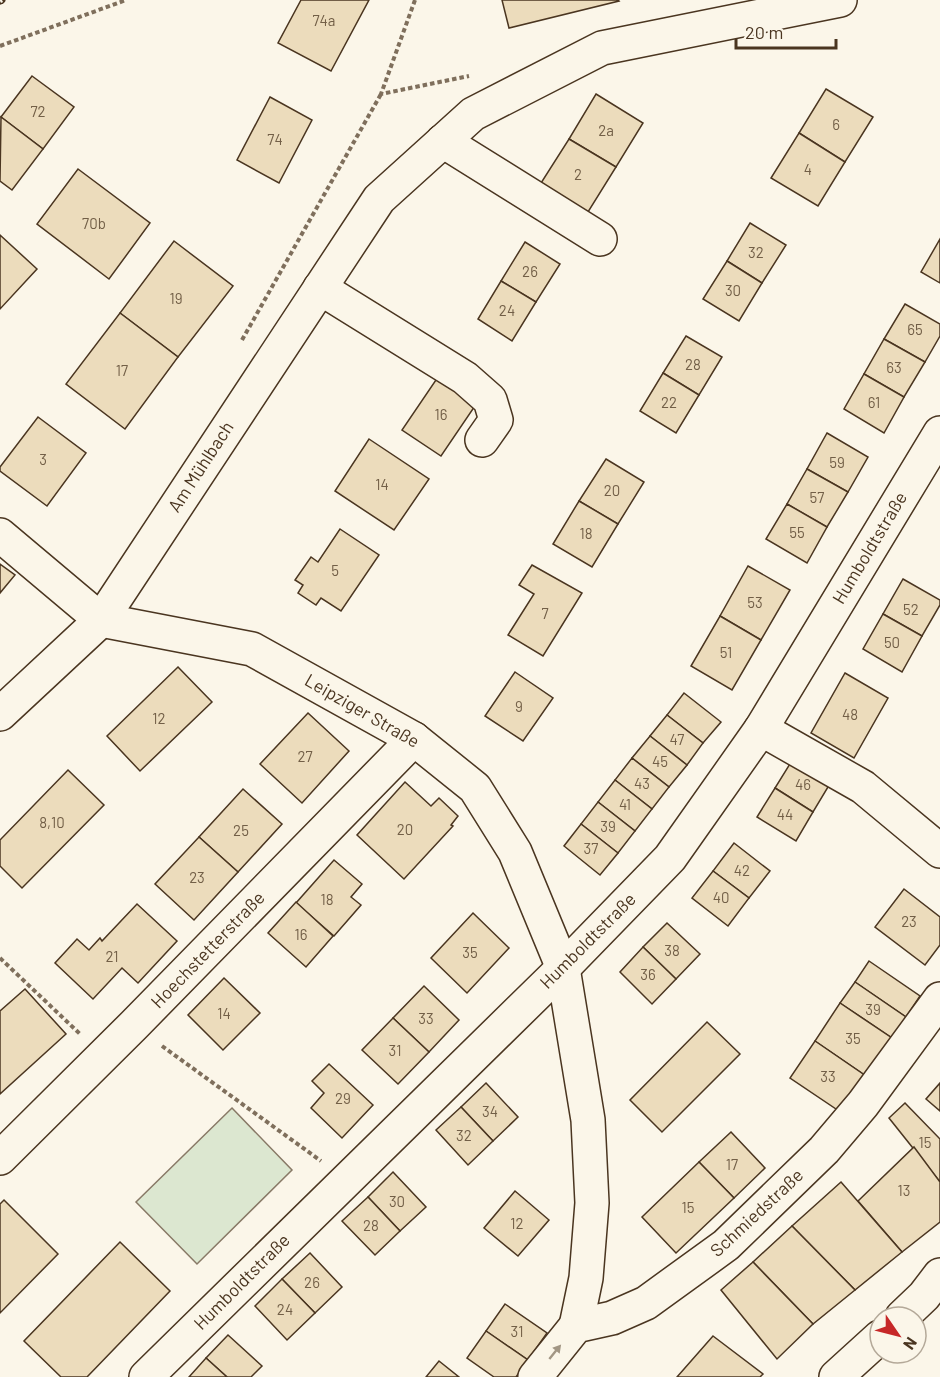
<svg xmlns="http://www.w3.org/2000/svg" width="940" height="1377" font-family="Barlow,sans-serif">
<rect width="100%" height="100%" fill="#fbf6e9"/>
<polygon fill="#dce7d0" stroke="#887966" stroke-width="1.5" points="232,1108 292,1170 197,1264 136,1202"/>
<g fill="#ecdcbc" stroke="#4a3520" stroke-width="1.5">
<polygon points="301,0 369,0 331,71 278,43"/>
<polygon points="502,0 618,0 619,1 509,28"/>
<polygon points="32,76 74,107 43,149 1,117"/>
<polygon points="826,89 873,117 845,162 799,133"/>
<polygon points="596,94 643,123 616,167 569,139"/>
<polygon points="270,97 312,120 279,183 237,160"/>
<polygon points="1,117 43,149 12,190 0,181"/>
<polygon points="799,133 845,162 818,206 771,178"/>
<polygon points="569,139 616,167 588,212 541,183"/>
<polygon points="78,169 150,223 109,279 37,224"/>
<polygon points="750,223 786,245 762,283 727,261"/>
<polygon points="0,235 37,269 0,309"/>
<polygon points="940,239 940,283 921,272"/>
<polygon points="174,241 233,286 178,357 120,313"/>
<polygon points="525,242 560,264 536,302 501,281"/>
<polygon points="727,261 762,283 739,321 703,299"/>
<polygon points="501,281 536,302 512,341 478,319"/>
<polygon points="905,304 940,324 940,336 925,362 884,339"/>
<polygon points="120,313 178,357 125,429 66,384"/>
<polygon points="686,336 722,357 699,395 663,373"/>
<polygon points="884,339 925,362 904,397 864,374"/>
<polygon points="663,373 699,395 676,433 640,411"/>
<polygon points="440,374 479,400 441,456 402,430"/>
<polygon points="864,374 904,397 884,433 844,409"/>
<polygon points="38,417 86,453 47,506 0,471 0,467"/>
<polygon points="827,433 868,457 848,492 807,469"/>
<polygon points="369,439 429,479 394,530 335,491"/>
<polygon points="606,459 644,482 618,524 579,501"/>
<polygon points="807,469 848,492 827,527 787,504"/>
<polygon points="579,501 618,524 592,567 553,544"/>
<polygon points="787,504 827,527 807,563 766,539"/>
<polygon points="340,529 379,555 341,611 321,598 316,605 298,593 303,585 295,580 311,557 318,562"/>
<polygon points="0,564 15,575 0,593"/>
<polygon points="532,565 582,593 543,656 508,635 534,594 519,585"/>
<polygon points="748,566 790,590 761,640 720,616"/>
<polygon points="903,579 940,600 940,605 922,636 883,614"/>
<polygon points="883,614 922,636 902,672 863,649"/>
<polygon points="720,616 761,640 732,690 691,666"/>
<polygon points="178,667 212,702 140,771 107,736"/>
<polygon points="515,672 553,698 523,741 485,716"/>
<polygon points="845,673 888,698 854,758 811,733"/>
<polygon points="684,693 721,722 703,743 667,715"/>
<polygon points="308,713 349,751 302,803 260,764"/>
<polygon points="667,715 703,743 687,765 650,736"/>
<polygon points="650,736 687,765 669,787 632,758"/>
<polygon points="632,758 669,787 652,809 615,780"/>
<polygon points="793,759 831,782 813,812 775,788"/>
<polygon points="68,770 104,805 22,888 0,866 0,840"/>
<polygon points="615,780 652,809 635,831 598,802"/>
<polygon points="405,782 431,806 439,798 458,816 451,825 453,826 404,879 357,835"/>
<polygon points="775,788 813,812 796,841 757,817"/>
<polygon points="243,789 282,824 238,872 199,837"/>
<polygon points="598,802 635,831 618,853 581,824"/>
<polygon points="581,824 618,853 600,875 564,846"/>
<polygon points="199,837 238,872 194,920 155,884"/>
<polygon points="734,843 770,871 749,898 713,871"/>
<polygon points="334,860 362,884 351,897 361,905 334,936 296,903"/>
<polygon points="713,871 749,898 728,926 692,898"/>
<polygon points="904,889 940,917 940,945 925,965 875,927"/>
<polygon points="296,902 333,936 306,967 268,933"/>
<polygon points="137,904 177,941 138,983 122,968 93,999 55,963 77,939 89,950 100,938 102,941"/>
<polygon points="473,913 509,948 467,993 431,958"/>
<polygon points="667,923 700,954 676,979 643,947"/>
<polygon points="643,947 676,979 652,1004 620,972"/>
<polygon points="869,961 920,996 906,1017 855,982"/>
<polygon points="224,978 260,1013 223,1050 188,1015"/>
<polygon points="855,982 906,1017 892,1038 840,1003"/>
<polygon points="424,986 459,1020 429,1052 393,1018"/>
<polygon points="25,989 66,1034 0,1094 0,1011"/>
<polygon points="840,1003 892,1038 866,1076 815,1041"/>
<polygon points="393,1018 429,1052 398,1084 362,1050"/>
<polygon points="707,1022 740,1054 662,1132 630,1100"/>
<polygon points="815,1041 866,1076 842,1113 790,1078"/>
<polygon points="329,1064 373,1105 342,1138 311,1108 324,1093 312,1081"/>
<polygon points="486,1083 518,1117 493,1141 461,1107"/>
<polygon points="940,1083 940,1111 926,1099"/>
<polygon points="905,1103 940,1139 940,1182 889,1118"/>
<polygon points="461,1107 493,1141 468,1165 436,1130"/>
<polygon points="731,1132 765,1168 734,1198 699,1162"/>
<polygon points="914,1147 940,1182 940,1222 902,1252 858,1201"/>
<polygon points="699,1162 734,1198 676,1253 642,1217"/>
<polygon points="393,1172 426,1207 400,1231 368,1197"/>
<polygon points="841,1182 902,1252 855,1290 792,1226"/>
<polygon points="515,1191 549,1220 518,1256 484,1228"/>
<polygon points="368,1197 400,1231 375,1255 342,1221"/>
<polygon points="4,1200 58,1254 0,1313 0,1204"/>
<polygon points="792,1226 855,1290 813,1324 753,1262"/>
<polygon points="120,1242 170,1291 87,1377 61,1377 24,1341"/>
<polygon points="310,1253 342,1287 315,1313 282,1279"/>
<polygon points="753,1262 813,1324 777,1359 721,1290"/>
<polygon points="282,1279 315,1313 287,1340 255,1306"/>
<polygon points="505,1304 547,1333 528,1360 486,1331"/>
<polygon points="486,1331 528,1360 516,1377 494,1377 467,1358"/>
<polygon points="228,1335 262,1366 251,1377 227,1377 206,1358"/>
<polygon points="713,1336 763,1374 760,1377 677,1377"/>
<polygon points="206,1358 227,1377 189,1377"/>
<polygon points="439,1361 459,1377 426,1377"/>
</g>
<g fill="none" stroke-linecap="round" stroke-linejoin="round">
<g stroke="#4a3520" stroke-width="36">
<g id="minor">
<polyline points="443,141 600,239"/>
<polyline points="320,288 465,378 490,400 496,420 482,440"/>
<polyline points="0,535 101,620 252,649 414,739 475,788 515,852 563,968 588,1120 592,1203 586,1278 576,1326"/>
<polyline points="0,714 101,620 379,199 473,114 602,48 840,0"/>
<polyline points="761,729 863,787 940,851"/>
<polyline points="0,1158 134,1025 414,739"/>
<polyline points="902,1317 924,1296 940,1275"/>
<polyline points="146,1377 563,968 670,858 761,729 940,433"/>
<polyline points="535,1377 576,1326 612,1318 646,1303 726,1245 824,1150 863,1104 940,999"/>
<polyline points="836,1377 880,1337"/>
</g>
</g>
<g stroke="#7f6f5c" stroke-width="4" stroke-dasharray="4.5 3" stroke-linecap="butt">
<polyline points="415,0 381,94 469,76"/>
<polyline points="0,46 126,0"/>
<polyline points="242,340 381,94"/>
<polyline points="0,958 80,1034"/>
<polyline points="162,1046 321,1161"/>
</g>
<use href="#minor" stroke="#fbf6e9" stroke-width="33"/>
<g stroke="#4a3520" stroke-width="7">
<polyline id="rail" points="0,1 2,0"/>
</g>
<use href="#rail" stroke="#fbf6e9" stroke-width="4.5" stroke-dasharray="14" stroke-linecap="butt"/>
</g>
<defs><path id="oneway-solid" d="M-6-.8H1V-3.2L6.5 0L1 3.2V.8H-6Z" transform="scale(1.5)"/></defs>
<use fill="#a29684" href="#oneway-solid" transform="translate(555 1352) rotate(-51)"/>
<g text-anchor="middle" stroke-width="4.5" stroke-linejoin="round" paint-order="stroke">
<g font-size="15" fill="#725f47">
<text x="324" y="26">74a</text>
<text x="38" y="117">72</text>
<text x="836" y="130">6</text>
<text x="606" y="136">2a</text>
<text x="275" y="145">74</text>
<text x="808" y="175">4</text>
<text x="578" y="180">2</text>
<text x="94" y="229">70b</text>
<text x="756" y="258">32</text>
<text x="530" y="277">26</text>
<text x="733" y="296">30</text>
<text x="176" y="304">19</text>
<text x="507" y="316">24</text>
<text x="915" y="335">65</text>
<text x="693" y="370">28</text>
<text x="894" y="373">63</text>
<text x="122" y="376">17</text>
<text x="669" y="408">22</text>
<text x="874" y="408">61</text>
<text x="441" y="420">16</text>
<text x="43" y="465">3</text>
<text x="837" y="468">59</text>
<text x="382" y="490">14</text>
<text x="612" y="496">20</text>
<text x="817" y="503">57</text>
<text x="797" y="538">55</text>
<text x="586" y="539">18</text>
<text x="335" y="576">5</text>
<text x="755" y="608">53</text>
<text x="911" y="615">52</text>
<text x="545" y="619">7</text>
<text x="892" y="648">50</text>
<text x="726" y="658">51</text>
<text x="519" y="712">9</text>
<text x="850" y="720">48</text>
<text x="159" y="724">12</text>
<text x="677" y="745">47</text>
<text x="305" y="762">27</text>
<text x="660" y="767">45</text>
<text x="642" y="789">43</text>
<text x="803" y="790">46</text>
<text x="625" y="810">41</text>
<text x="785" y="820">44</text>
<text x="52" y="828">8,10</text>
<text x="608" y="832">39</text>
<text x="405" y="835">20</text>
<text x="241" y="836">25</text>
<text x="591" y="854">37</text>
<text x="742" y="876">42</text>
<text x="197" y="883">23</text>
<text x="721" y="903">40</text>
<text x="327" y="905">18</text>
<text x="909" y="927">23</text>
<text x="301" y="940">16</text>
<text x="672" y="956">38</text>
<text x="470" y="958">35</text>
<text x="112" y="962">21</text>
<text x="648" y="980">36</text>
<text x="873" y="1015">39</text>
<text x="224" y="1019">14</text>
<text x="426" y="1024">33</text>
<text x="853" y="1044">35</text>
<text x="395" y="1056">31</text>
<text x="828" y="1082">33</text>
<text x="343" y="1104">29</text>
<text x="490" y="1117">34</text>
<text x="464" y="1141">32</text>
<text x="925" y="1148">15</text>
<text x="732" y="1170">17</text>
<text x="904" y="1196">13</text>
<text x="397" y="1207">30</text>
<text x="688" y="1213">15</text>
<text x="517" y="1229">12</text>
<text x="371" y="1231">28</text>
<text x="312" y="1288">26</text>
<text x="285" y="1315">24</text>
<text x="517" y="1337">31</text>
</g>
<g font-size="18" fill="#4a3520" stroke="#fbf6e9">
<text transform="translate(201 467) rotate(-57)" y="6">Am Mühlbach</text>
<text transform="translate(870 548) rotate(-59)" y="6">Humboldtstraße</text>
<text transform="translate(362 711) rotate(30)" y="6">Leipziger Straße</text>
<text transform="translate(588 941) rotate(-45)" y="6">Humboldtstraße</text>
<text transform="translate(208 950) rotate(-46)" y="6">Hoechstetterstraße</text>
<text transform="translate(757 1213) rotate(-43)" y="6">Schmiedstraße</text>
<text transform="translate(242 1282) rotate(-45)" y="6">Humboldtstraße</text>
</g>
</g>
<g transform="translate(898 1335) rotate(125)"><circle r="28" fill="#fbf6e9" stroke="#b4a999" stroke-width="1.5"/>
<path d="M0-4.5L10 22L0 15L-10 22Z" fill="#c62828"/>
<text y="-9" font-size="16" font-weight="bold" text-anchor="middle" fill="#4a3520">N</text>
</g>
<path d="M736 39v9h100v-9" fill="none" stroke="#4a3520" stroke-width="3"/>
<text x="745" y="39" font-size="18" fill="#4a3520" stroke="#fbf6e9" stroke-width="4.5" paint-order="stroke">20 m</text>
</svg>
